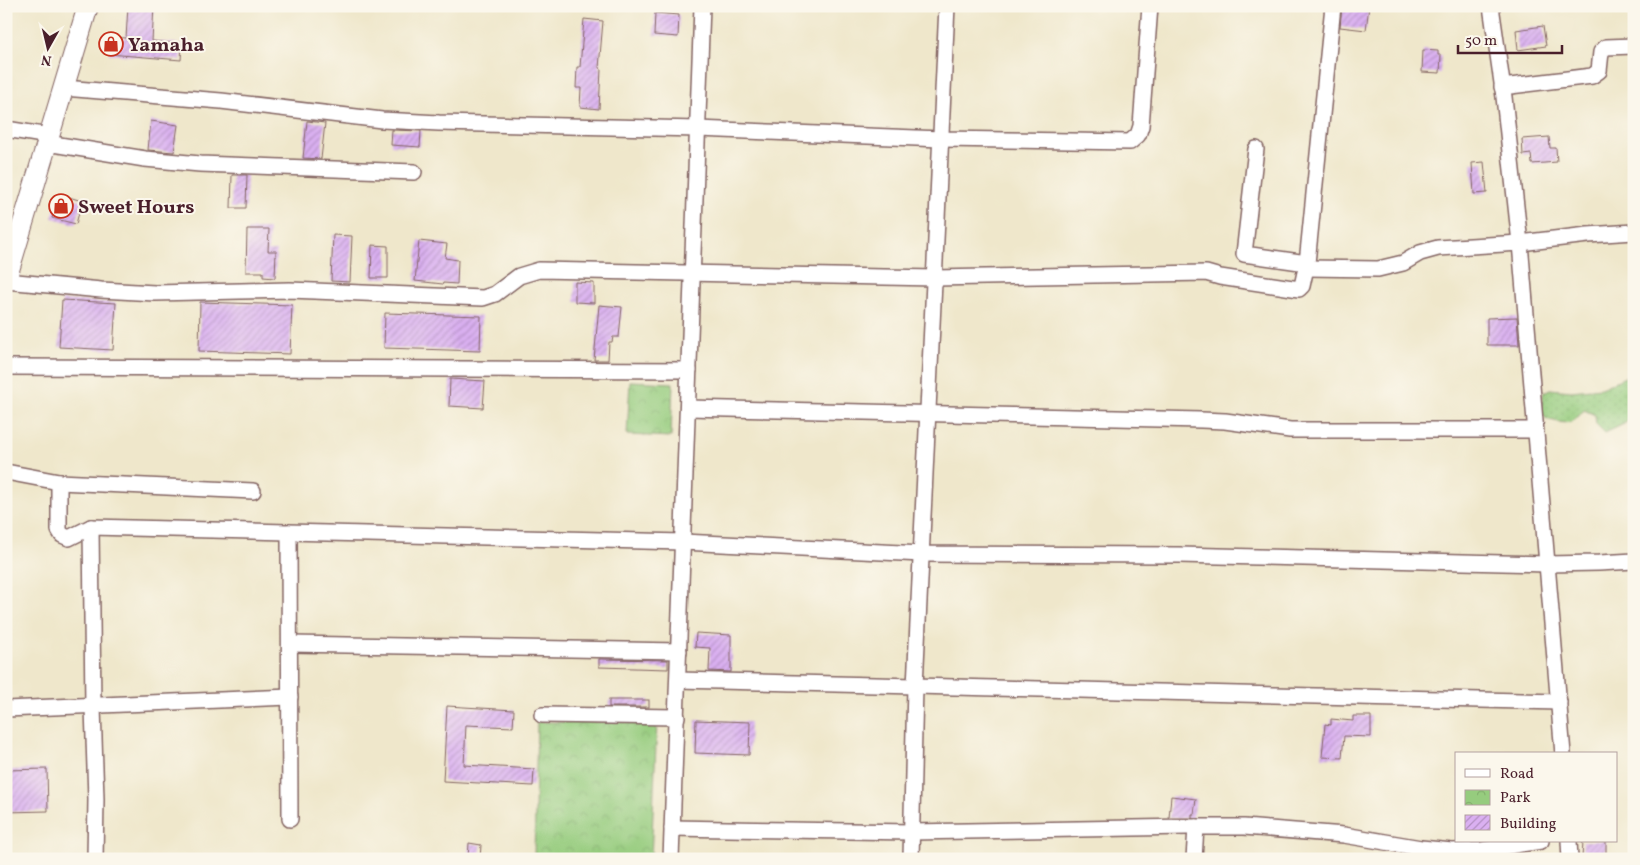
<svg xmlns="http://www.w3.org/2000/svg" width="1640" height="865" font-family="Vollkorn,serif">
<defs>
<pattern id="grass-dots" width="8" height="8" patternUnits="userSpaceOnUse" patternTransform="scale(1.25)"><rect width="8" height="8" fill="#96cc7e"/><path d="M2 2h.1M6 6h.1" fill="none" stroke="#83af6d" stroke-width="1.8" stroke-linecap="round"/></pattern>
<pattern id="park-crowns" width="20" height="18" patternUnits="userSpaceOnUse" patternTransform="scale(1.25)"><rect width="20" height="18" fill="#96cc7e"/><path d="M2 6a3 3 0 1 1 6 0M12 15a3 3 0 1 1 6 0" fill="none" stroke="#83af6d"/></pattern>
<pattern id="building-hatch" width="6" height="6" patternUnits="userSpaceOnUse" patternTransform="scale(1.25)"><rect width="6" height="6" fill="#dab0f1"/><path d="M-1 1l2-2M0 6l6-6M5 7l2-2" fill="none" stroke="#b38fc3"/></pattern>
</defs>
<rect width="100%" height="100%" fill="#fbf7ec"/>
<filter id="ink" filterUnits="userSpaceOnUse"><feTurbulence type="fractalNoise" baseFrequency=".02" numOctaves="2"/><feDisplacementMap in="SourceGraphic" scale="10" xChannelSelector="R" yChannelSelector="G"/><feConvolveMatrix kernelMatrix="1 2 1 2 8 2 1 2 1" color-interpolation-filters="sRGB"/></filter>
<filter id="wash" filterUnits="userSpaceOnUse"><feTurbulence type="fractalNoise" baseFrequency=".0096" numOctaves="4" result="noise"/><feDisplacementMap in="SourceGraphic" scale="20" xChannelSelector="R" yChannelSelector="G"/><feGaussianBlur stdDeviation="1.12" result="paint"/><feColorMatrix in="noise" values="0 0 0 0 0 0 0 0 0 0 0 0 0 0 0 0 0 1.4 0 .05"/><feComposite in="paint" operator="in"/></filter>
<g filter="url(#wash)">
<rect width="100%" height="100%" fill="#efe7cb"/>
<path fill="url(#grass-dots)" stroke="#707654" d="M1634,373v43l-10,8 -19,9 -9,-9 -1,-9 -11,-5c-10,12 -14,15 -30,11 -4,-1 -8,-1 -10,-5 -4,-7 -2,-17 0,-24l6,-3 21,2 30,-3z"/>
<g fill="url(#park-crowns)" stroke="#707654">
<polygon points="630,381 673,383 671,437 627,435"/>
<polygon points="537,722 657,722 651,859 534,859"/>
</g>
<g id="blocks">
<g fill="url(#building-hatch)">
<polygon points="128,6 154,6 152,41 182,44 181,60 109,54 110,37 126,38"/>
<polygon points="1342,6 1369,6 1366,30 1340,27"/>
<polygon points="655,13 679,15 678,37 654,35"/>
<polygon points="584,19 603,21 599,68 601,69 599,109 580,107 581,88 576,88 577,67 580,67"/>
<polygon points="1543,26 1546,46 1518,50 1516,30"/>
<polygon points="1423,50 1438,51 1438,55 1441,55 1440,73 1422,72"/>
<polygon points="151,121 178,125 174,152 148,150"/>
<polygon points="307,121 325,123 321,159 303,158"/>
<polygon points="392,130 421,131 420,147 391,145"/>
<polygon points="1549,137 1550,148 1556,148 1557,162 1532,164 1531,154 1523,155 1522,139"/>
<polygon points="1484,162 1487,193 1474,194 1472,163"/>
<polygon points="232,175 247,175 246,208 231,208"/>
<polygon points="59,194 82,201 76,224 52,218"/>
<polygon points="247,229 269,229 268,251 276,251 275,278 263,277 263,272 246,272"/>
<polygon points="333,235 352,236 350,282 331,281"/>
<polygon points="419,241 447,244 445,258 458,260 457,284 443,283 443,284 415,281"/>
<polygon points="372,245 388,246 388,278 371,278"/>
<polygon points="575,282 594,283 594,303 575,302"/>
<polygon points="62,300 116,303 113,350 59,347"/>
<polygon points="200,302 292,305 290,354 199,351"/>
<polygon points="599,305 622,307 619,337 613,337 612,342 609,342 608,360 594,360"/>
<polygon points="385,313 481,316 480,351 384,348"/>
<polygon points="1517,317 1519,345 1487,345 1487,318"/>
<polygon points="450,379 485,381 483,408 449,406"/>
<polygon points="696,633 731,635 731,672 709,671 710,648 695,647"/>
<polygon points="599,659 668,660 668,669 599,667"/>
<rect x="609" y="700" width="40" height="7"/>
<polygon points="447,706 514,710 513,727 466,725 464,765 534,769 533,786 443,781"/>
<polygon points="1353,716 1371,716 1371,737 1344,736 1342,758 1322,757 1325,724 1331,725 1331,719 1353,721"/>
<polygon points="696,720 750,722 749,755 695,753"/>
<polygon points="47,769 48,811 6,812 6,770"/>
<polygon points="1171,796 1196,799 1194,814 1192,814 1192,818 1169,818"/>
<polygon points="1583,841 1606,841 1606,859 1582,858"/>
<polygon points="469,843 481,845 480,859 468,859"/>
</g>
</g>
</g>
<g filter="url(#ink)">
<use href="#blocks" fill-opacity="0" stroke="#846563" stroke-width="1"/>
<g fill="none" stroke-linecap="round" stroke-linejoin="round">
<g stroke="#846563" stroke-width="18">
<g id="minor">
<polyline points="1491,6 1504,97 1520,243 1563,754"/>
<polyline points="1502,87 1592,76 1599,71 1601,52 1606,47 1634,46"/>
<polyline points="64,88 221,101 382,120 439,123 698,129 941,139 1130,142 1138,135 1141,126 1150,6"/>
<polyline points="6,129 49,136"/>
<polyline points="47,143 145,159 200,164 414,172"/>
<polyline points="1256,149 1244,254 1307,263"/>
<polyline points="1306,268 1378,269 1403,263 1420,253 1438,248 1520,243 1588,235 1634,232"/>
<polyline points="6,281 101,290 155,293 290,290 483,298 495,294 519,276 539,270 935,278 1206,273 1220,277 1299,289 1302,286 1307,263 1333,6"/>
<polyline points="6,367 689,370"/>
<polyline points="688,408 1201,420 1225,421 1290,430 1535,430"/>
<polyline points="6,472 59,482 253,491"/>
<polyline points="59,482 59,530 62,535 69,538 91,527 683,542 922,554 1179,555 1547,564 1599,563 1634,561"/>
<polyline points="91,527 93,707 96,799 95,859"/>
<polyline points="289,532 290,819"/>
<polyline points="290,644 679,651"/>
<polyline points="678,680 1559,702"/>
<polyline points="6,709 290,697"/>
<polyline points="542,715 677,717"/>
<polyline points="672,828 911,832 1188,827 1244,827 1344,835 1421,848 1452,851 1482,850 1541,841"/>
<polyline points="1569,841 1570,859"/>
<polyline points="671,859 702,6"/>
<polyline points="911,859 915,686 947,6"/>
<polyline points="1194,859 1196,827"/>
</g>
</g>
<g stroke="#846563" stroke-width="22">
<polyline id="secondary" points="6,280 88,6"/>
</g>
<use href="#minor" stroke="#fff" stroke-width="15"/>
<use href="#secondary" stroke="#fff" stroke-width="20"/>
</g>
</g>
<defs>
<g id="shop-ring" transform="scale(1.25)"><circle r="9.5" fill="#fbf7ec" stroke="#c8321e" stroke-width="1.5"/><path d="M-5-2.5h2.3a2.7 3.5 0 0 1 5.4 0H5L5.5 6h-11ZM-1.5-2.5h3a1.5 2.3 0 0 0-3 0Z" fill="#c8321e"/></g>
</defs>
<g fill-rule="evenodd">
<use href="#shop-ring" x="111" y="44"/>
<use href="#shop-ring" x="61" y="206"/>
</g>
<g text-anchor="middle" stroke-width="4" stroke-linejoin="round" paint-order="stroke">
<g font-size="20" font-weight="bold" fill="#4a1f2b" stroke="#fbf7ec" text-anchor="start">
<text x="128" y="51">Yamaha</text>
<text x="78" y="213">Sweet Hours</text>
</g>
</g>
<rect width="1640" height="865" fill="none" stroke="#fbf7ec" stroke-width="25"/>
<rect x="1455" y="752" width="162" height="90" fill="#fbf7ec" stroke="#b4a19f"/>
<rect x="1465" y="769" width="25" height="8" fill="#ffffff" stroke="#b4a19f"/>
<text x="1500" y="778" font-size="15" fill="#4a1f2b">Road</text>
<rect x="1465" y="790" width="25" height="15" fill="url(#park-crowns)" stroke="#b4a19f"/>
<text x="1500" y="802" font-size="15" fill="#4a1f2b">Park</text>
<rect x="1465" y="815" width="25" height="15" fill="url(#building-hatch)" stroke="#b4a19f"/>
<text x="1500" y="828" font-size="15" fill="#4a1f2b">Building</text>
<g transform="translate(48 48) rotate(188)" stroke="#fbf7ec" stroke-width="4" paint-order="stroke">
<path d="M0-4L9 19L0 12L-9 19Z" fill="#4a1f2b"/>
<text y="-8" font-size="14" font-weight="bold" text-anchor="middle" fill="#4a1f2b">N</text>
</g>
<path d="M1458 45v8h104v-8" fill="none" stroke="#4a1f2b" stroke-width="2.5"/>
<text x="1465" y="45" font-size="15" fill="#4a1f2b" stroke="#fbf7ec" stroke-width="4" paint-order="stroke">50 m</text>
</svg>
